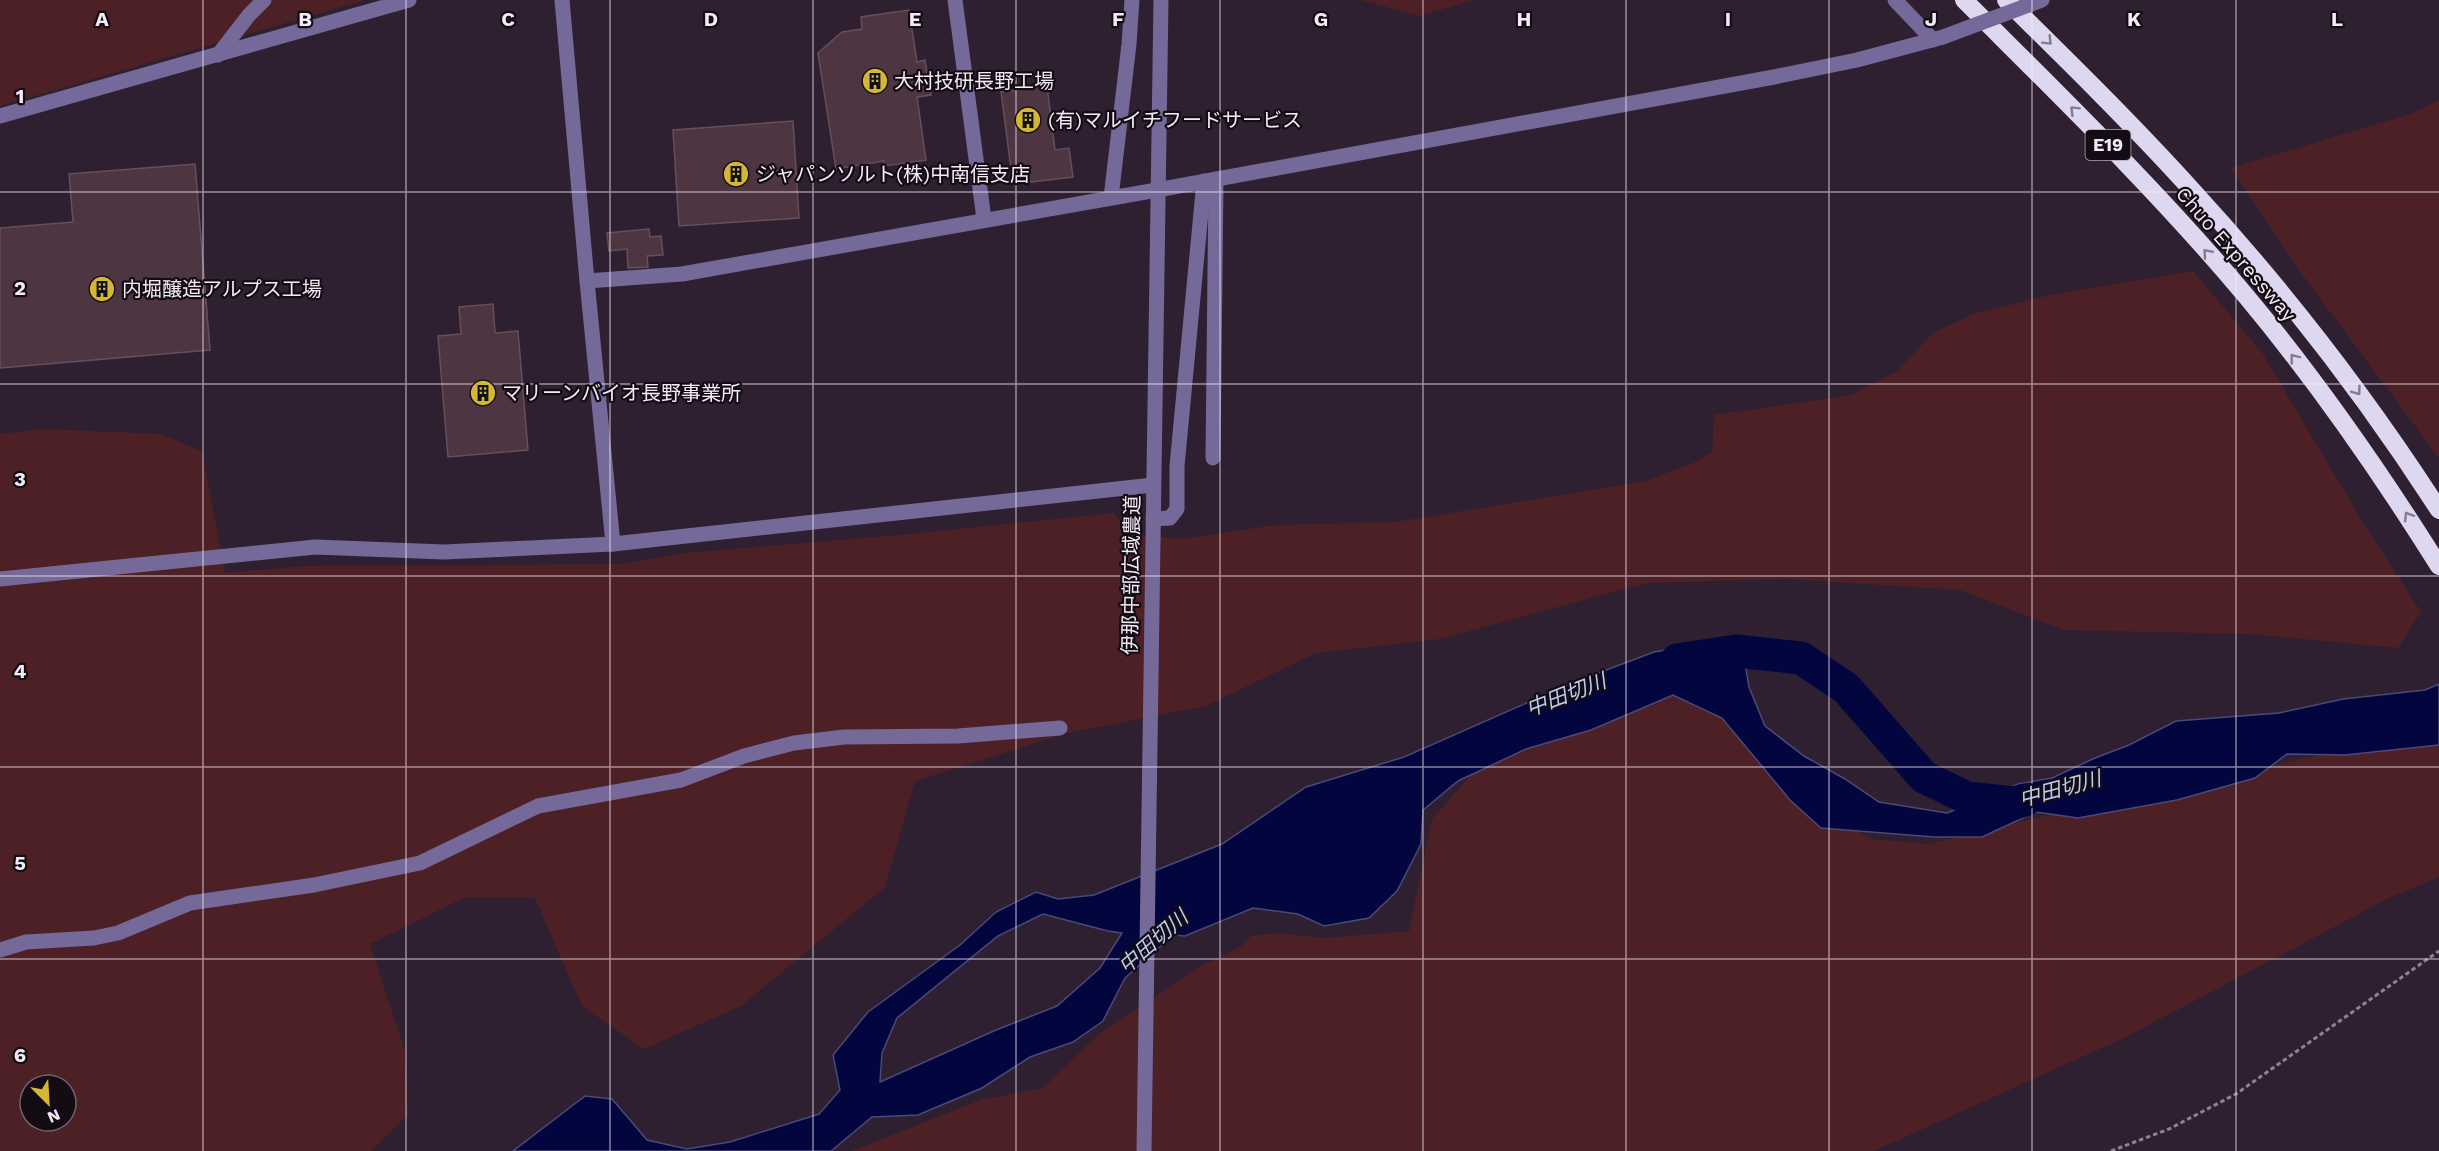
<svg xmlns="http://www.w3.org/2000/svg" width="2439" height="1151" font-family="'Work Sans','Noto Sans JP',sans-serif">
<rect width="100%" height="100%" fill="#2e2031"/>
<g fill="#4d2025" fill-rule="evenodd">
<polygon points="0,0 365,0 0,106"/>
<polygon points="1361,0 1474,0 1419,16"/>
<polygon points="2439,100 2439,458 2301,273 2231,168 2410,114"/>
<path d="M2193,271l70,83 101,170 57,88 -23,36 -149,-14 -185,-4 -104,-40 -173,-11 -140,4 -207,56 -124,14 -110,53 -139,27 -152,48 -30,106 -144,119 -97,43 -62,-43 -47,-108 -69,-1 -96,47 35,107 3,64 -38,36h-370v-717l43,-5 117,5 42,17 23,122 79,-7 319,-2 61,-11 216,-18 214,-22 17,21 50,5 95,-14 119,-3 250,-41 51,-19 16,-10 2,-37 138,-20 45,-24 36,-38 40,-19 81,-20zM30,1085h36v36h-36z"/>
<polygon points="1676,681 1741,705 1818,808 1871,839 1929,844 2069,810 2213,780 2322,754 2439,735 2439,877 2387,899 2124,1038 1874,1151 852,1151 980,1100 1043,1088 1100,1033 1199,967 1240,947 1251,936 1278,933 1324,938 1409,931 1432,819 1494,750"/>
</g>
<path fill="#03053f" stroke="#4b4a76" stroke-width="1.5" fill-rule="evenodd" d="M1700,644l45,20 4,23 16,39 39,30 41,23 34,23 68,11 71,-29 34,-6 43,-20 34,-13 47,-24 103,-8 64,-14 82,-9 14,-6v61l-94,10 -58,-1 -32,24 -78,22 -99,18 -42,-6 -54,25h-48l-113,-9 -31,-28 -68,-82 -49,-23 -82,35 -65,19 -68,32 -35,29 -2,34 -24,47 -28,27 -45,8 -26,-12 -45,-6 -68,28 -12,-1 -48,43 -22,43 -30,21 -43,15 -48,31 -64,27 -46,2 -41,34h-318l72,-55 27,3 35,41 40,9 43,-7 89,-28 21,-24 -7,-35 35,-43 92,-67 36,-33 40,-20 22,7 36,-4 128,-51 84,-57 98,-30 168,-74 82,-31zM1043,914l65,17 14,2 -22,35 -43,38 -61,24 -116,52 2,-29 15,-35 101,-82z"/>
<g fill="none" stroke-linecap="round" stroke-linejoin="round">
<polyline stroke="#03053f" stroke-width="33" points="1677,660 1736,651 1801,658 1846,688 1924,777 1967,798 2014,803 2025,800"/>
</g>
<g fill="#4d3642" stroke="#674e5a" stroke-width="1.5">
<polygon points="909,10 917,62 925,60 931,95 917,97 926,160 884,166 884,161 836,169 818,53 842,32 862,29 861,17"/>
<polygon points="1047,86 1055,150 1069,148 1073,177 1013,184 1001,92"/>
<polygon points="793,121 799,218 679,226 673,130"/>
<polygon points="195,164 210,350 0,368 0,228 73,222 69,174"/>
<polygon points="649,229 650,237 661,236 663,255 647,256 648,267 628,268 627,249 609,251 607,233"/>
<polygon points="493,304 495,333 518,331 528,450 448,457 438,336 461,334 459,307"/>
</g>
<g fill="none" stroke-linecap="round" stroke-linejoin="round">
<polyline stroke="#8e8291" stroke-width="3" stroke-dasharray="4.5 3" stroke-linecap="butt" points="2111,1151 2169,1129 2236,1094 2439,951"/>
<g stroke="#746999" stroke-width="15">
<polyline points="562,0 587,281 613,544 1153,485"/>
<polyline points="955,0 984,219"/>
<polyline points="1895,0 1933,40"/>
<polyline points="218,55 249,15 264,0"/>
<polyline points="0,116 409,0"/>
<polyline points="1190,184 1774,77 1857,60 1943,37"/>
<polyline points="1111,198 1129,44 1132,0"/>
<polyline points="587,281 682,274 1123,196"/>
<polyline points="1213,458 1216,179"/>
<polyline points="1153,519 1170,518 1177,509 1177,466 1204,181"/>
<polyline points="0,579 315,547 444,552 613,544"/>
<polyline points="0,950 26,942 94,938 118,933 190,903 314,885 420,863 538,806 681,780 744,756 794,743 844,737 958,736 1060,728"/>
<polyline points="1144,1151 1161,0"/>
</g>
<g stroke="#ddd8f0" stroke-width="18">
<path d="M1964,0c96,96 195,192 282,296 71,85 134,176 193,270"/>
<path d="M2006,0c63,62 126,124 185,189 90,98 176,209 248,321"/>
</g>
<g stroke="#746999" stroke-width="15">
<polyline points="1943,37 2042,0"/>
<polyline points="1123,196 1190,184"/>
</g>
</g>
<defs><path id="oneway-chevron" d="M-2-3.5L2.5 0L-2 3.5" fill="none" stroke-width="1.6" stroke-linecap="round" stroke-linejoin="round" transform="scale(1.5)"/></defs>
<g stroke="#827c8d">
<use href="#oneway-chevron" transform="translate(2048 41) rotate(45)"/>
<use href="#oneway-chevron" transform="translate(2074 110) rotate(-135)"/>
<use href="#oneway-chevron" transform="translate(2207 253) rotate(-131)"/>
<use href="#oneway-chevron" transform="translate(2294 358) rotate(-128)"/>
<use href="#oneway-chevron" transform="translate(2357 391) rotate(54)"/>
<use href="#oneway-chevron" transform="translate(2408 516) rotate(-122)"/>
</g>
<path fill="none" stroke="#f4eaf6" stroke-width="1.5" stroke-opacity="0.55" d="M203,0v1151M406,0v1151M610,0v1151M813,0v1151M1016,0v1151M1220,0v1151M1423,0v1151M1626,0v1151M1829,0v1151M2032,0v1151M2236,0v1151M0,192h2439M0,384h2439M0,576h2439M0,767h2439M0,959h2439"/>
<defs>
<g id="building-disc" transform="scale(1.35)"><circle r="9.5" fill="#d4b635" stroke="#130c14"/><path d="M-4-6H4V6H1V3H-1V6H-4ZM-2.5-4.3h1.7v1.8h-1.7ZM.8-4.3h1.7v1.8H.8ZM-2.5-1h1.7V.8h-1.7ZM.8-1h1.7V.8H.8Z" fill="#111"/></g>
</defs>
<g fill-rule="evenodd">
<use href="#building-disc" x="875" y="81"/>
<use href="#building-disc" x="1028" y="120"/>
<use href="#building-disc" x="736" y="174"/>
<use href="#building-disc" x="102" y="289"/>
<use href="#building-disc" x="483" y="393"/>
</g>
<g text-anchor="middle" stroke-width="4.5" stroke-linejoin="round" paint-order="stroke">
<rect fill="#130c14" stroke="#b0a7b2" stroke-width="1.5" x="2085.5" y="130" width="45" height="30" rx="4.5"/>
<g font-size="18" font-weight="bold" fill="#f4eaf6">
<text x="2108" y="151">E19</text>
</g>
<g font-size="20" fill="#f4eaf6" stroke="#130c14" text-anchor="start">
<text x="894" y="88">大村技研長野工場</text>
<text x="1048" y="127">(有)マルイチフードサービス</text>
<text x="756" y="181">ジャパンソルト(株)中南信支店</text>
<text x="122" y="296">内堀醸造アルプス工場</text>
<text x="502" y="400">マリーンバイオ長野事業所</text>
</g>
<g font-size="20" fill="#f4eaf6" stroke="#130c14">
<text transform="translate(2236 254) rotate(49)" y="7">Chuo Expressway</text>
<text transform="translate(1131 575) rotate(-89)" y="7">伊那中部広域農道</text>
</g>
<g font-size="21" font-style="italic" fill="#bbcaef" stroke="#130c14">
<text transform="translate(1566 695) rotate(-21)" y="7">中田切川</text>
<text transform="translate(2060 789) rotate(-15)" y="7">中田切川</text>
<text transform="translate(1153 942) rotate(-41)" y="7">中田切川</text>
</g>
</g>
<g font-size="20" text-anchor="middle" font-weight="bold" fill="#f4eaf6" stroke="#130c14" stroke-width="4.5" stroke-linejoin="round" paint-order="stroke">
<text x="102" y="26">A</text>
<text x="305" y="26">B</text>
<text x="508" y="26">C</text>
<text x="711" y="26">D</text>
<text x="915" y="26">E</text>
<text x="1118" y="26">F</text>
<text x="1321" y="26">G</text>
<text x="1524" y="26">H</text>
<text x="1728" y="26">I</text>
<text x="1931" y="26">J</text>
<text x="2134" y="26">K</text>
<text x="2337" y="26">L</text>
<text x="20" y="103">1</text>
<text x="20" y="295">2</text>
<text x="20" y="486">3</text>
<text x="20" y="678">4</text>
<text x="20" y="870">5</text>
<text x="20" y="1062">6</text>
</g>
<g transform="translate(48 1103) rotate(156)"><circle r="28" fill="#130c14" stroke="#6d656e" stroke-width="1.5"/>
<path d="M0-4.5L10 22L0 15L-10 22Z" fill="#d4b635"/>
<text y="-9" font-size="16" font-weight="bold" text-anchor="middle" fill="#f4eaf6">N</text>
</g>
</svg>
